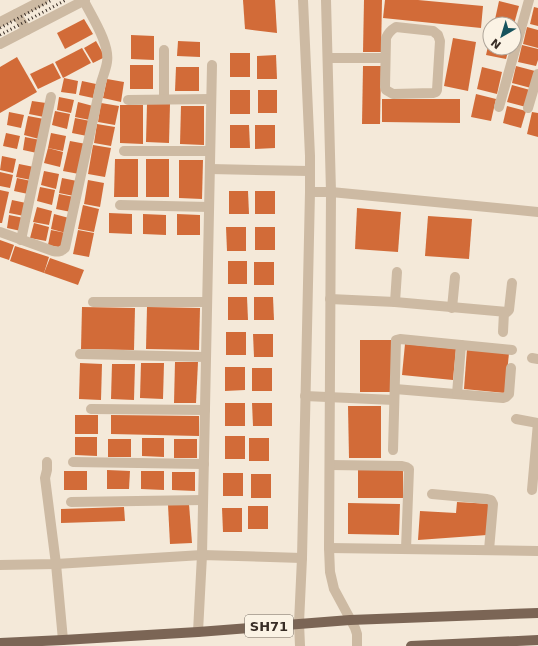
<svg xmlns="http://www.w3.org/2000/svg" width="538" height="646" font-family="'DejaVu Sans',sans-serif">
<rect width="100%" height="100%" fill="#f4e9d9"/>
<g fill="#d26b38">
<polygon points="243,0 275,0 277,33 245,29"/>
<polygon points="364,0 382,0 381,52 363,52"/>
<polygon points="385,0 418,0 483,6 481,28 383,18"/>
<polygon points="499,1 519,6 514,24 494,24"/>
<polygon points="534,7 538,8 538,26 530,24"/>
<polygon points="84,19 93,34 65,49 57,33"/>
<polygon points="527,27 538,30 538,48 523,44"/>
<polygon points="131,35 154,36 154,60 131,59"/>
<polygon points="453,38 476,42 468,91 444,86"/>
<polygon points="96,41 105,57 93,63 84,48"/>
<polygon points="178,41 200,42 200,57 177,56"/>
<polygon points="489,42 490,48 509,48 506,59 486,55"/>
<polygon points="522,45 538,49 538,60 536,66 518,62"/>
<polygon points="82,48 91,63 63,78 55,62"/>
<rect x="230" y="53" width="20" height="24"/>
<polygon points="276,55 277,79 257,79 257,56"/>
<polygon points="17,57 37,92 0,113 0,67"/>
<polygon points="53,63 61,78 38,89 30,74"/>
<rect x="130" y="65" width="23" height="24"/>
<polygon points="363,66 381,66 380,124 362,124"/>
<polygon points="516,66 535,71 531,88 512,83"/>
<polygon points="176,67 199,67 199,91 175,91"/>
<polygon points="482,67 502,72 497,94 477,89"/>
<polygon points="64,78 78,81 76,94 61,92"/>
<polygon points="107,79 124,82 121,102 103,98"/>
<polygon points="82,81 96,84 93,98 79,95"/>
<polygon points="512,85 530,90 526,107 507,102"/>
<rect x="230" y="90" width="20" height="24"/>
<rect x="258" y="90" width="19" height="23"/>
<polygon points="476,94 496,99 491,121 471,117"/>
<polygon points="59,97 74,100 71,113 57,110"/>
<polygon points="382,99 460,99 460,123 382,122"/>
<polygon points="32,101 46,103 44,117 29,114"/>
<polygon points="78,102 93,106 90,120 75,117"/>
<polygon points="101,103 119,106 115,125 98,122"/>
<polygon points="147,104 170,104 169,143 146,142"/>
<polygon points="120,105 143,105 143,144 120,143"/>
<polygon points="181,106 204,106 204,145 180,144"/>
<polygon points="507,106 526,111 521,128 503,123"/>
<polygon points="55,111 70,114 67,129 52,125"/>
<polygon points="9,112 24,115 21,128 7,125"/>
<polygon points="532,112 538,113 538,137 527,134"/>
<polygon points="28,116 44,119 39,139 24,135"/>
<polygon points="75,118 90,121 87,136 72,133"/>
<polygon points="97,124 115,127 111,146 94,143"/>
<polygon points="230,125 249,125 250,148 230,148"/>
<polygon points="255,125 275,125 275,148 255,149"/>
<polygon points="6,133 20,136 17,149 3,146"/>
<polygon points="51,133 66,136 63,151 48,148"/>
<polygon points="25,137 40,140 37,153 23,150"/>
<polygon points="70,141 86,144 79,174 63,171"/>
<polygon points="93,145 111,148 105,177 88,174"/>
<polygon points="48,148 63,152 60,167 44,163"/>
<polygon points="2,156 16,159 13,173 0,170"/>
<polygon points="115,159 138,159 138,197 114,197"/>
<rect x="146" y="159" width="23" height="38"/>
<polygon points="179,160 203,160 202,199 179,198"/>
<polygon points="19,164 34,167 31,180 16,177"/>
<polygon points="44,171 59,174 56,189 41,185"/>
<polygon points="0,172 13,175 10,188 0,186"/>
<polygon points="17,178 31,181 28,194 14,191"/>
<polygon points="62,178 77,181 74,196 59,193"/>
<polygon points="88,180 104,183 100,207 84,204"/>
<polygon points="40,187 55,190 52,205 37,201"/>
<polygon points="0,190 9,192 2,223 0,223"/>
<polygon points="229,191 248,191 249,214 229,214"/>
<rect x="255" y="191" width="20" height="23"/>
<polygon points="59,194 74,197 71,212 56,209"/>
<polygon points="12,200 26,203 24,216 9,213"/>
<polygon points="83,205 99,209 94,232 78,229"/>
<polygon points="37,207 52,211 49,225 33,222"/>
<polygon points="357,208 401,212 398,252 355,249"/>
<polygon points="109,213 132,214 132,234 109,233"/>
<polygon points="54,214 69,218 66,233 51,229"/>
<polygon points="143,214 166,215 166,235 143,234"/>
<polygon points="177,214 200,215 200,235 177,235"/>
<polygon points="9,215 24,218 21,231 7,228"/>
<polygon points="428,216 472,219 469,259 425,256"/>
<polygon points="34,223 49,227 46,241 30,238"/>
<polygon points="226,227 246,227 246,251 227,251"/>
<rect x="255" y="227" width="20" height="23"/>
<polygon points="51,230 66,233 63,248 48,245"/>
<polygon points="78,230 94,233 89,257 73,254"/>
<polygon points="0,240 14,245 9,260 0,257"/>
<polygon points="15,246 49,257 44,273 10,261"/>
<polygon points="50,258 84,270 78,285 44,273"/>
<rect x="228" y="261" width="19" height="23"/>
<rect x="254" y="262" width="20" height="23"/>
<polygon points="228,297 247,297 248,320 228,320"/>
<polygon points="254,297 273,297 274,320 254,320"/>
<polygon points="82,307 135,308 134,350 81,349"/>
<polygon points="147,307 200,308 199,350 146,349"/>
<rect x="226" y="332" width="20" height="23"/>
<polygon points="253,334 273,334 273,357 254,357"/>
<rect x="360" y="340" width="32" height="52"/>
<polygon points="405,344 456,349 453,380 402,375"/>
<polygon points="467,349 509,353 505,393 464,389"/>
<polygon points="175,362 198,362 196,403 174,403"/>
<polygon points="80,363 102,364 101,400 79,399"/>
<polygon points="141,363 164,363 163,399 140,398"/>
<polygon points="112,364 135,364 134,400 111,399"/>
<polygon points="225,367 245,367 245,390 225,391"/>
<rect x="252" y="368" width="20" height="23"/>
<rect x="225" y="403" width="20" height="23"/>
<polygon points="252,403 272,403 272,426 253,426"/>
<polygon points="348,406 381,406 381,458 349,458"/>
<rect x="75" y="415" width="23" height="19"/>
<polygon points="111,415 199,416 199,436 111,434"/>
<rect x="225" y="436" width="20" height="23"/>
<polygon points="75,437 97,437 97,456 75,455"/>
<polygon points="142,438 164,438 164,457 142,456"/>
<rect x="249" y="438" width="20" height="23"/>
<rect x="108" y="439" width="23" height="18"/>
<rect x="174" y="439" width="23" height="19"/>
<rect x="358" y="469" width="45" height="29"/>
<polygon points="107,470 130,471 129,489 107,489"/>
<rect x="64" y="471" width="23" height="19"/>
<polygon points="141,471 164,471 164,490 141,489"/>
<polygon points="172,472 195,472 195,491 172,490"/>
<rect x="223" y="473" width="20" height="23"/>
<rect x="251" y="474" width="20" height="24"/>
<polygon points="457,502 490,504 487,535 418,540 420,511 456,513"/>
<polygon points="348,503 400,504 399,535 348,534"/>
<polygon points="189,504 192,543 170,544 168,505"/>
<rect x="248" y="506" width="20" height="23"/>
<polygon points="124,507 125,521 61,523 61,509"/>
<polygon points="222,508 242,508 242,532 223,532"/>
</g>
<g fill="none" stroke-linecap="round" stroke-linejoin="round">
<g stroke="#cdbaa3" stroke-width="10">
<path d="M396,27l37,4 5,4 2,6 -3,49 -1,2 -3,1 -40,1 -7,-4 -1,-3 1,-49c2,-5 5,-8 10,-11z"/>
<polyline points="328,58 385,58"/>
<polyline points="164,99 164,50"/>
<polyline points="128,100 211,99"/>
<polyline points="499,107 529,0"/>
<polyline points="528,108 538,74"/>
<polyline points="124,151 210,151"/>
<polyline points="210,169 309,171"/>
<polyline points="310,192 331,192 538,212"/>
<polyline points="120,205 209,207"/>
<path d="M0,232l53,19c5,1 8,1 12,-3l36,-165c2,-7 5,-14 6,-21 3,-18 -15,-45 -23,-61"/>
<polyline points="21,240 51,97"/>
<polyline points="330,299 395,302 507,312 509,310 512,283"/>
<polyline points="93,302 207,302"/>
<polyline points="395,302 397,272"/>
<polyline points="452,308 455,277"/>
<polyline points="503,332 504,312"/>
<polyline points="80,354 206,357"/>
<polyline points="532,358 538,359"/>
<polyline points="395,389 503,398 506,397 509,394 511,368"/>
<polyline points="457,394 461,345"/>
<polyline points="305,396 394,400"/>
<polyline points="91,409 205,410"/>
<polyline points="516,419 538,423"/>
<polyline points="393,450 396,340 400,339 512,350"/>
<polyline points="47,462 47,470 45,478 56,564 63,640"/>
<polyline points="73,462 204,464"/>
<polyline points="330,465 402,466 406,467 409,469 406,549"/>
<polyline points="532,490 538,423"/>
<polyline points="432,494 487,499 491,500 493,504 489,550"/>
<polyline points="71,502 203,500"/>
<polyline points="329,548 538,551"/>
<polyline points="0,565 56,564 202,555 302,558"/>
<polyline points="198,632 202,555 212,65"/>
</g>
<g stroke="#cdbaa3" stroke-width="10">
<polyline points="326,0 331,192 329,548 330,572 334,589 355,628 357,634 357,646"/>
<polyline points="16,14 27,30"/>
<polyline points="0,22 43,0"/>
<polyline points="0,44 85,0"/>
<polyline points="300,646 299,623 302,558 310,192 310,156 303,0"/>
</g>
<g stroke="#7b6555" stroke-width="10">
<polyline points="0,643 63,640 198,632 350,620 538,613"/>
<polyline points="411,646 538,640"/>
</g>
<g stroke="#382d26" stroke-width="3" stroke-dasharray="1 3" stroke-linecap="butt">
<polyline points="0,28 52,0"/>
<polyline points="0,35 66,0"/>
</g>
</g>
<g text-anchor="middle" stroke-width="3.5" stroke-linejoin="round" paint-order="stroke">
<rect fill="#fbf3e5" stroke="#72685f" stroke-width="1" x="245" y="615" width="48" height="22" rx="3"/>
<g font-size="13" font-weight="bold" fill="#382d26">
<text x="269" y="631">SH71</text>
</g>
</g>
<g transform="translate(502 36) rotate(218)"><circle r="19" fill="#fbf3e5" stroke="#ada499"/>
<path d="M0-3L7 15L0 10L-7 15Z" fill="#17535d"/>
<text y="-6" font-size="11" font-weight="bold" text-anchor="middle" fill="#382d26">N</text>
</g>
</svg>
